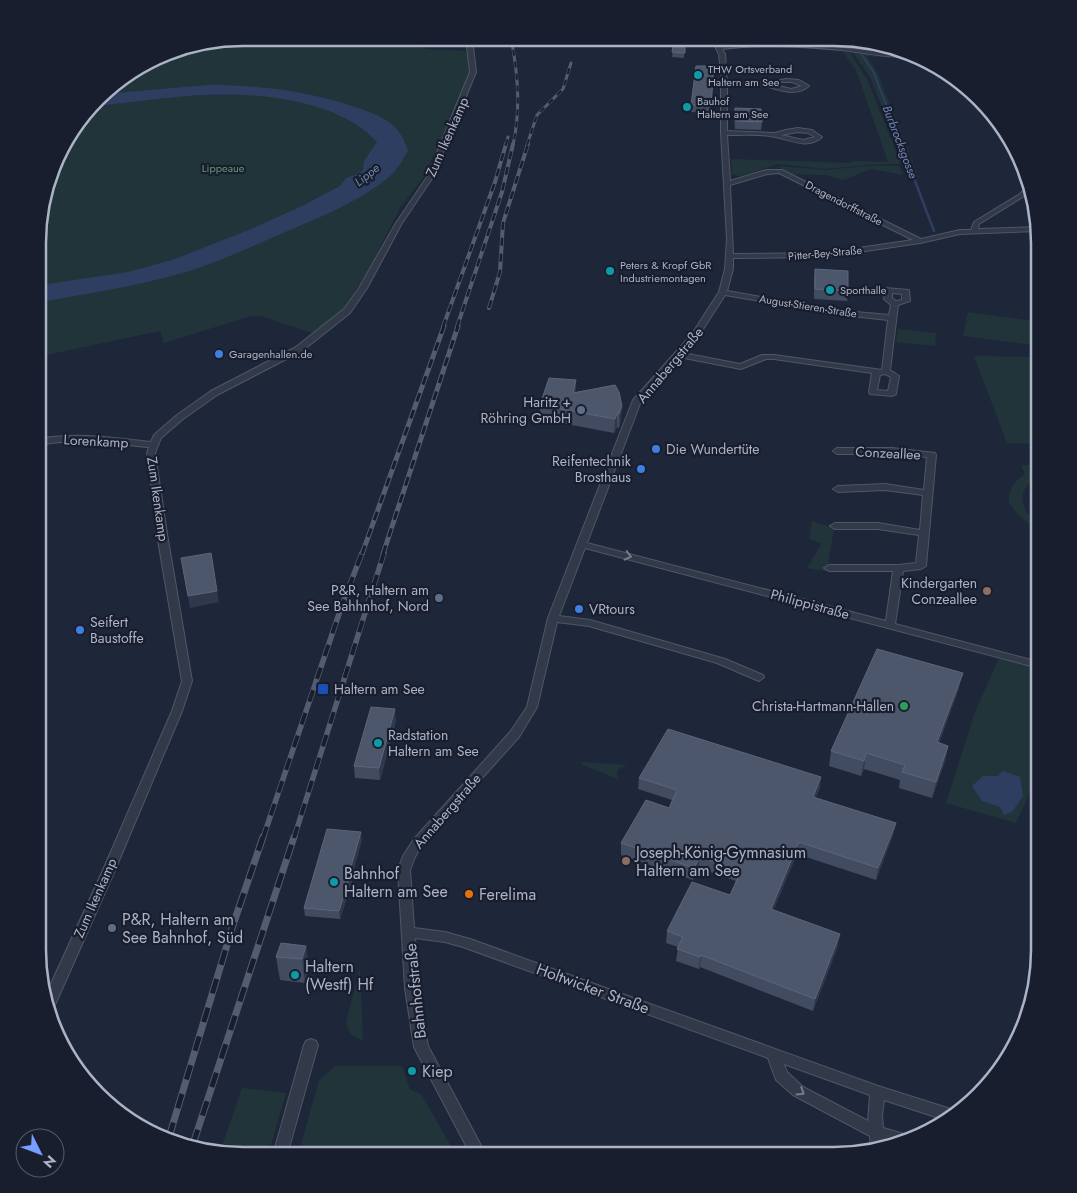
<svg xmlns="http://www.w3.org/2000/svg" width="1077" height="1193" font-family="Jost,sans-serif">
<rect width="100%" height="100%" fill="#1e2739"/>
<g fill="#20343a">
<polygon points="243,38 321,38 323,39 383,38 428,49 468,51 469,75 456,111 452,111 449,119 452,118 431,160 426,174 400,208 369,269 340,313 315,334 261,316 251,316 164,343 160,331 41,356 41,203 65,141 108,88 177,49"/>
<polygon points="861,40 901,53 855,48"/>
<polygon points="843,52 850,53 867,79 901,164 866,165 825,169 778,164 741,176 732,175 731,159 847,163 855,161 888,162 856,70"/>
<polygon points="853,53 914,57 921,60 867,56 877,72 919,178 909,176 870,77"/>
<polygon points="776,166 826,170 866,166 899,166 904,175 871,169 843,180 825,175 792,174"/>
<polygon points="968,312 1039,322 1039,346 963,336"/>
<polygon points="898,329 936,333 935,346 896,342"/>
<polygon points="974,356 1039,357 1039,444 1007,443"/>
<path d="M1021,465h18v13c-23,8 -21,35 0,43v10l-19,-14 -11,-14c-1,-13 5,-22 16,-29z"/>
<polygon points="812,521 834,528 827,571 807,568 822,543 809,539"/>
<polygon points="1000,656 1039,665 1039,773 1016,823 946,803 975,712"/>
<polygon points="582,762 627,765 617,770 617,777 620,780 581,764"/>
<path d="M360,968l3,72c-10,-3 -16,-8 -17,-18z"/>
<polygon points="335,1066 402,1066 410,1090 421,1094 456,1155 298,1155 319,1080"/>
<polygon points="242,1088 286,1093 268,1155 230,1155 220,1152"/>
</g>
<g fill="#2e3e60">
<path d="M208,85c52,0 101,6 150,23 13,5 27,9 37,19 6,6 10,15 13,23 -6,12 -12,22 -23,30 -33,26 -73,40 -111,57 -30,13 -67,30 -99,38 -44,12 -89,19 -134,27v-17l87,-13 44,-12 77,-30 53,-24 38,-20 6,-8 12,-4 5,-4 1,-9 13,-19c-39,-43 -122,-50 -177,-47 -35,2 -71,8 -106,11l9,-12z"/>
<polygon points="1003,771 1020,777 1023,796 1012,812 1004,815 1000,807 982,801 972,786 983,776 998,776"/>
</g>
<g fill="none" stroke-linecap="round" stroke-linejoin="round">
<g stroke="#2e3e60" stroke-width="2">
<polyline points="861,49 866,41"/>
<polyline points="862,55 873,71 902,145"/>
</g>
<polyline stroke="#2e3e60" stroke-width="2.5" points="901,144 934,231"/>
<g stroke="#4f5667" stroke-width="2">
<g id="minor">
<path d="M466,38h6l4,34 -43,105 -31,46 -35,65 -17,25 -48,38 -85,44 -34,24 -22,19 -6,15 12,81 25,147 -10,30 -67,159 -61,137 -2,4 -4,1 -3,-15 58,-127 69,-159 10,-30 -25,-147 -10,-81 2,-6c-37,-3 -72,-10 -109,-2v-6c37,-7 73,-1 111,3l3,-7 23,-20 34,-24 85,-44 48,-38 15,-21 37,-65 31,-46 43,-105z"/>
<path d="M711,39h5l5,7c60,-8 119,3 180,7l8,3c-17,3 -50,-4 -68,-6 -40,-4 -79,-6 -119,-1l3,5 2,28 39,1 20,-4 13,1 10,6c-15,13 -34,1 -50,-1 -11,-1 -21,0 -32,0v46l48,2 11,-3 12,-2 14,2 10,7c-16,14 -34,1 -52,-1 -14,-2 -29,-1 -43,-1l3,46 36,-11h16l139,69 39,-9h11l3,-8 46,-28 10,-10 1,5 -7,7 -45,28 -1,5 60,-2 1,4 -79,3 -40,9 -95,14 -92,1v11l-6,22 107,19 55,5 2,-10 -7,-6 1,-11 24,2 1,11 -12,4 -8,65 9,6 -3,18 -4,2 -22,-2 -1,-2 3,-19 -98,-14h-8l-25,10 -62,-12 -38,44 -54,142 299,78 7,-50h-64l-5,-3 5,-3h69l18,-2 3,-28 -41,-6h-43l-5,-3 5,-3h43l42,7 3,-35 -38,-5 -47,2 -5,-3 5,-3 47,-2 39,6 3,-33 -35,-3h-55l-4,-3 4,-3h55l43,5 1,2 -10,111 -5,3 -18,2 -8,53 144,38v6l-454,-120 -26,68 31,4 135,39 38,16 1,2 -5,4 -42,-18 -128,-37 -32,-4 -20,85 -18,30 -97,108 -7,12 -5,13 4,58 31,4 25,7 408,147 79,25 -9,10 -64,-21 -2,16 1,12 28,8 1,3 -14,6 -13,-4v7l-14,2 -1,-14 -77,-41 -17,-15 -8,-22 -305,-111 -18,-5 -30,-4 4,50 9,58 58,109h-15l-57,-108 -9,-59 -7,-118 5,-14 11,-17 97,-108 16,-24 21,-89 85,-218 59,-66 27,-42 6,-23 2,-30 -6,-106v-60l-2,-19zM781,82h11l10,4 -11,3 -19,-5zM798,132l10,1 7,4 -12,3 -22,-5zM779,173l134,67 -88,13 -92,1 -3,-69 37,-11zM892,293l10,1v6l-6,1 -4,-3zM725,295l109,19 54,6 -6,50 -108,-15h-12l-22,9 -57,-11 15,-16zM885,374l6,3 -3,14 -11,-1 3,-15zM784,1064l86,31 -2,26 -65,-34 -16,-15z"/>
<polygon points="311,1039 316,1041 318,1045 287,1155 273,1155 304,1045 306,1041"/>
</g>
</g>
<use href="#minor" fill="#323949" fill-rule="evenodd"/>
<g stroke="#535c71" stroke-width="3">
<g id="rail-far4">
<path d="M511,38c7,35 10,72 2,107"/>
<polyline points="506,145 508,137"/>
<polyline points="527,145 537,115 563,89 571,63"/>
</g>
</g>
<g stroke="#535c71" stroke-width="4">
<g id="rail-far3">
<polyline points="489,308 500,272 503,223 528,144"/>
<polyline points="443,327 495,182 506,144"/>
<polyline points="457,327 502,192 513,144"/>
</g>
</g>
<g stroke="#535c71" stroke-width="5">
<g id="rail-far2">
<polyline points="362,554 444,326"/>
<polyline points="383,554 458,326"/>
</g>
</g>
<g stroke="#535c71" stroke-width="5.5">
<g id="rail-far1">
<polyline points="263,838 341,608 362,553"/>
<polyline points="294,838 384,553"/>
</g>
</g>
<g stroke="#535c71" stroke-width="7">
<g id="rail">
<polyline points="169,1137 233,925 263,837"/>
<polyline points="193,1144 294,837"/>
</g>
</g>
<use href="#rail-far4" stroke="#181e2d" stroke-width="2" stroke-dasharray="6" stroke-linecap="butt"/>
<use href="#rail-far3" stroke="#181e2d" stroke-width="2.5" stroke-dasharray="8" stroke-linecap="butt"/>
<use href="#rail-far2" stroke="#181e2d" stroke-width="3" stroke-dasharray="9" stroke-linecap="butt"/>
<use href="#rail-far1" stroke="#181e2d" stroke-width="4" stroke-dasharray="12" stroke-linecap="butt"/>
<use href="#rail" stroke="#181e2d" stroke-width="5" stroke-dasharray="15" stroke-linecap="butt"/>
</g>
<g fill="#424c61">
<polygon points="674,40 685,40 684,58 672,57"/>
<polygon points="714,66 710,113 691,112 691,105"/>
<polygon points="735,108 762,122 761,130 735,129 734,116"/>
<polygon points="815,269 848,291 847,301 814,299 814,279"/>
<polygon points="576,380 576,392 615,385 621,420 619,428 617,427 614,433 540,419 540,405"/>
<polygon points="959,688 939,743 948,746 945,761 932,798 899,788 900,780 864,769 861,776 829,766 831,751"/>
<polygon points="396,721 380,780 355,778 354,766"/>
<polygon points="639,778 820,788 815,798 896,823 893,835 876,880 797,854 773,910 838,946 813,1011 700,967 699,969 676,961 678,947 666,943 667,931 730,895 736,881 698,868 693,880 621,855 621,843 669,808 672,800 638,789"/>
<polygon points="362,839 353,872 353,878 340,919 305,916 304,908"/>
<polygon points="306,946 309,969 305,983 280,980 276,957"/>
</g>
<g fill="#2f384c">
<polygon points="576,380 576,394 573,393"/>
<polygon points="622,406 621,420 619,428 619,414"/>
<polygon points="617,414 617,427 614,433 615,419"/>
<polygon points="217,591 219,602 190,608 188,596"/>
<polygon points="963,673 959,688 934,758 937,742"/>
<polygon points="395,709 396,721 380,780 379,768"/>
<polygon points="948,746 945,761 932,798 936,782"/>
<polygon points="866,753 864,769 861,776 864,761"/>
<polygon points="821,777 820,788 811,809 813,797"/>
<polygon points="896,823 893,835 876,880 878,868"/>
<polygon points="361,832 362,839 353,872 353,878 340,919 339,911"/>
<polygon points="799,842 797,854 769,921 771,909"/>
<polygon points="700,857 698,868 693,880 694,868"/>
<polygon points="840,934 838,946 813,1011 815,999"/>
<polygon points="306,946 309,969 305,983 302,959"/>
<polygon points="701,955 700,967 699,969 700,957"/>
</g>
<g fill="#4d576c" stroke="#5c657a">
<polygon points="674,40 685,40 685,53 672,52"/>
<polygon points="696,66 714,66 711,106 691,105"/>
<polygon points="735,108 761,109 762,122 736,121"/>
<polygon points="815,269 848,271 848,291 815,289"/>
<polygon points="549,378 576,380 573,393 615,385 619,392 622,406 619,414 617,414 615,419 540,405"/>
<polygon points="211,553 217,591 188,596 181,558"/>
<polygon points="877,649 963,673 937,742 948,746 936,782 902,772 905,765 866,753 864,761 831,751"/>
<polygon points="371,707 395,709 379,768 354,766"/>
<polygon points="668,729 821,777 813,797 896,823 878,868 799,842 771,909 840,934 815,999 701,955 700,957 677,949 683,937 667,931 692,882 730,895 741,871 700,857 694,868 621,843 646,800 669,808 677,790 639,778"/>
<polygon points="327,829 361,832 350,870 352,870 339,911 304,908"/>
<polygon points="281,943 306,946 302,959 276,957"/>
</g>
<defs><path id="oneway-chevron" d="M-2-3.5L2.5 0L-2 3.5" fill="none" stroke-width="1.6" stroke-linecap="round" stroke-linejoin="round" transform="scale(1.25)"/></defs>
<g stroke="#757c8e">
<use href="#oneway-chevron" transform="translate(628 556) rotate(14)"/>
<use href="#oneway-chevron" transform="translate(801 1092) rotate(32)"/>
</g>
<g fill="#0f9aa8" stroke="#181e2d" stroke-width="2">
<circle cx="698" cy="75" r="5"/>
<circle cx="687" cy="107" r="5"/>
<circle cx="610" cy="271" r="5"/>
<circle cx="830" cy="290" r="5"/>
<circle cx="378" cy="743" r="5"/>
<circle cx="334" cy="882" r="5"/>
<circle cx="295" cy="975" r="5"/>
<circle cx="412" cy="1071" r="5"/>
</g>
<g fill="#3f7fe0" stroke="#181e2d" stroke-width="2">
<circle cx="219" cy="354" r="5"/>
<circle cx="656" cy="449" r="5"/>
<circle cx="641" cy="469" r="5"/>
<circle cx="579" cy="609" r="5"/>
<circle cx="80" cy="630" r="5"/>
</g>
<g fill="#5c6f8a" stroke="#181e2d" stroke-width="2">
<circle cx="581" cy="410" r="5"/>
<circle cx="439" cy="598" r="5"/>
<circle cx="112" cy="928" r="5"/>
</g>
<g fill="#8d6e63" stroke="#181e2d" stroke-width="2">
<circle cx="987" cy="591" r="5"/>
<circle cx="626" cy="861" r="5"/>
</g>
<rect fill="#1a4fb4" stroke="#181e2d" stroke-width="2" x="317" y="683" width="12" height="12" rx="2.5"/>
<circle fill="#2e9e5b" stroke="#181e2d" stroke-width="2" cx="904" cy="706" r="5"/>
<circle fill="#e8710a" stroke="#181e2d" stroke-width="2" cx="469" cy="894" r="5"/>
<g text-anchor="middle" stroke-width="4.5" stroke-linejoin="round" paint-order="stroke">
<g font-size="11" fill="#acb3c6" stroke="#181e2d" text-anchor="start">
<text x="708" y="73">THW Ortsverband<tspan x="708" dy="13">Haltern am See</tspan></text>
<text x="697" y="105">Bauhof<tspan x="697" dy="13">Haltern am See</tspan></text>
<text x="620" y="269">Peters &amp; Kropf GbR<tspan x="620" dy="13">Industriemontagen</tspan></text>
<text x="840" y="294">Sporthalle</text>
<text x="229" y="358">Garagenhallen.de</text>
</g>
<g font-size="11" fill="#629874" stroke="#181e2d">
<text x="223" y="172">Lippeaue</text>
</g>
<g font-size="11" fill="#acb3c6" stroke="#181e2d">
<text transform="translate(844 203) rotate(27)" y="4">Dragendorffstraße</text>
<text transform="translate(825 253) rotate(-5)" y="4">Pitter-Bey-Straße</text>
<text transform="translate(808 306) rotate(9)" y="4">August-Stieren-Straße</text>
</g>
<g font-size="12" font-style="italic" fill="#7186b2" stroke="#181e2d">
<text transform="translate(900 142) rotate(69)" y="4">Burbrocksgosse</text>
<text transform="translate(367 175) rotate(-39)" y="4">Lippe</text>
</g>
<g font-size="14" fill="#acb3c6" stroke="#181e2d">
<text transform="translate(447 137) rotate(-66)" y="5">Zum Ikenkamp</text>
<text transform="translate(670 365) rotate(-50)" y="5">Annabergstraße</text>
<text transform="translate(96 441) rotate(3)" y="5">Lorenkamp</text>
<text transform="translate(888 453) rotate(3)" y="5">Conzeallee</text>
<text transform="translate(158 499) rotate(82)" y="5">Zum Ikenkamp</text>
<text transform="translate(810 604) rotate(15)" y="5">Philippistraße</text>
<text transform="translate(447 811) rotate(-49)" y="5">Annabergstraße</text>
<text transform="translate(95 898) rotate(-66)" y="5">Zum Ikenkamp</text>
</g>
<g font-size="14" fill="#acb3c6" stroke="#181e2d" text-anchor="end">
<text x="571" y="407">Haritz +<tspan x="571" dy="16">Röhring GmbH</tspan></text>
<text x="666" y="454" text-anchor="start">Die Wundertüte</text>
<text x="631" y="466">Reifentechnik<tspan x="631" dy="16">Brosthaus</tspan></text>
<text x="977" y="588">Kindergarten<tspan x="977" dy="16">Conzeallee</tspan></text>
<text x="429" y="595">P&amp;R, Haltern am<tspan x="429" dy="16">See Bahhnhof, Nord</tspan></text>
<text x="589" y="614" text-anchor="start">VRtours</text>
<text x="90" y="627" text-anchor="start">Seifert<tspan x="90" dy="16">Baustoffe</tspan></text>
<text x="334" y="694" text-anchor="start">Haltern am See</text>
<text x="894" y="711">Christa-Hartmann-Hallen</text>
<text x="388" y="740" text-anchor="start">Radstation<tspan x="388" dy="16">Haltern am See</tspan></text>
</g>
<g font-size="16" fill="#acb3c6" stroke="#181e2d" text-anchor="start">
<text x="636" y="858">Joseph-König-Gymnasium<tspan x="636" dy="18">Haltern am See</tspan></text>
<text x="344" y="879">Bahnhof<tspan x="344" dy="18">Haltern am See</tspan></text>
<text x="479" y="900">Ferelima</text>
<text x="122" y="925">P&amp;R, Haltern am<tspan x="122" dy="18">See Bahnhof, Süd</tspan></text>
<text x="305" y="972">Haltern<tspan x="305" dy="18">(Westf) Hf</tspan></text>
<text x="422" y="1077">Kiep</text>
</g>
<g font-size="16" fill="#acb3c6" stroke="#181e2d">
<text transform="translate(593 988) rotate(20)" y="6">Holtwicker Straße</text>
<text transform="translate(415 991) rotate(-96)" y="6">Bahnhofstraße</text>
</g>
</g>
<path d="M0 0H1077V1193H0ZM243 46H834A197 197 0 0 1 1031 243V950A197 197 0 0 1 834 1147H243A197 197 0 0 1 46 950V243A197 197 0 0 1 243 46Z" fill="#181e2d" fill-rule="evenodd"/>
<path fill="none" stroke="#acb3c6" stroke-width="2.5" d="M243 46H834A197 197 0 0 1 1031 243V950A197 197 0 0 1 834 1147H243A197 197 0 0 1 46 950V243A197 197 0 0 1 243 46Z"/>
<g transform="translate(40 1153) rotate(132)"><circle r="24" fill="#181e2d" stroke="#535a6a"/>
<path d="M0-4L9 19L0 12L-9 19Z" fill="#789eff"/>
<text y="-8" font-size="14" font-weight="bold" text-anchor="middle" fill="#acb3c6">N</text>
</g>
</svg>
